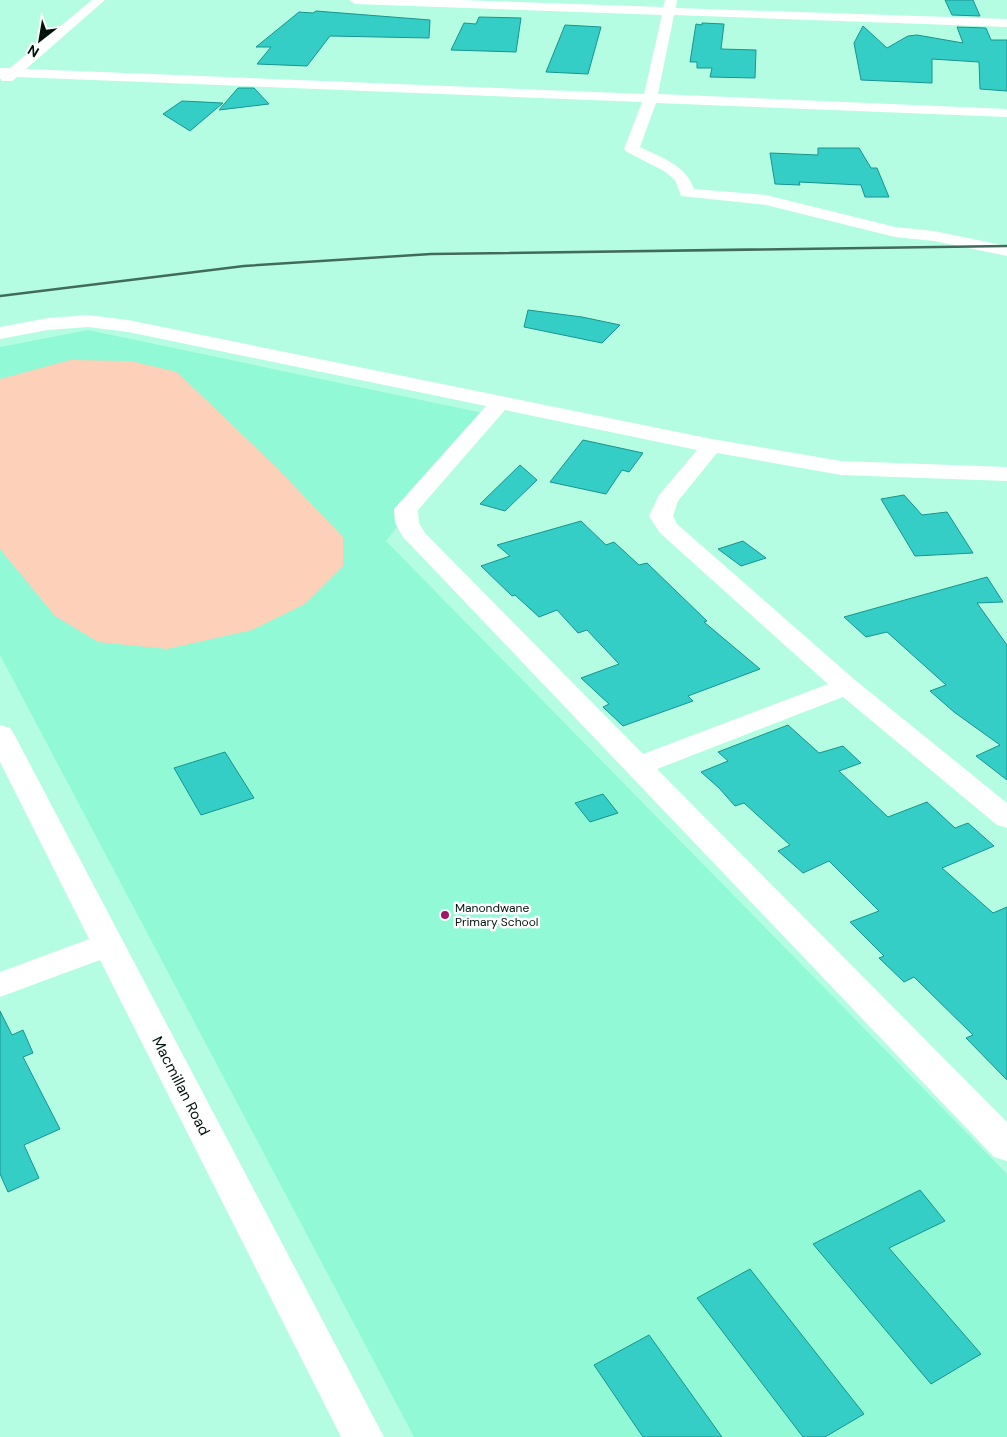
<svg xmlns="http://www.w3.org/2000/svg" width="1007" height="1437" font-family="'DM Sans',sans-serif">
<rect width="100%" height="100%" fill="#b5fde2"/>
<polygon fill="#91f9d5" points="88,330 483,413 386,541 1007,1174 1007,1437 414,1437 0,655 0,347"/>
<polygon fill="#fcd0b9" points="70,360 131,361 177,372 276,467 343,537 343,566 305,604 252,630 167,649 98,642 55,616 0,549 0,379"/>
<g fill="#35cec6" stroke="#18948e">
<polygon points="945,0 973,0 980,16 952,15"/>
<polygon points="316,11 430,20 429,38 330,36 307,66 257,64 271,47 256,47 299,12 313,13"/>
<polygon points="479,17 521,18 516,52 451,50 464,23 476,24"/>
<polygon points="702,23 724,24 721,49 756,50 755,78 710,77 712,68 697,68 697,62 690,62 696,24 702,25"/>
<polygon points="565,25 601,27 588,74 546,72"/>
<polygon points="863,26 887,48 908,36 917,35 963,43 957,27 986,28 991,40 1007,40 1007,91 980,89 979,62 932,59 932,83 861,80 854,43"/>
<polygon points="238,88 254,88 269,104 219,110"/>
<polygon points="182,101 223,103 190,131 163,114"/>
<polygon points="818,148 859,148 871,168 877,168 889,197 865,197 861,185 799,182 800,185 775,184 770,153 818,155"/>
<polygon points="528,310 582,317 620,325 602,343 524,327"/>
<polygon points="583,440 643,453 629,472 622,470 606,494 550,482"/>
<polygon points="520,465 537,480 505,511 480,504"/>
<polygon points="904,495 922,515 947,512 973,553 915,556 881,499"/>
<polygon points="581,521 606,545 614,542 639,565 647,563 707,621 704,622 760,669 688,696 693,701 623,726 603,707 609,704 581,678 619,664 587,630 578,633 557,610 539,617 515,595 512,596 481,566 510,556 497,545"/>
<polygon points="743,541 766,558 741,566 718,549"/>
<polygon points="987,577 1003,602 977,603 1007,645 1007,780 976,756 1000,745 954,712 930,691 946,685 887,632 866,637 844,617"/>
<polygon points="788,725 819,753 843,746 861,763 839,771 888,817 927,802 955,828 968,823 994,846 942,868 993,913 1007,907 1007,1080 966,1038 973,1035 914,977 904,982 879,958 884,956 850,922 879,911 829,861 803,873 778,851 790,845 744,803 735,806 719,788 701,772 728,761 718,752"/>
<polygon points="225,752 254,798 201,815 174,768"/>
<polygon points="603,794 618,813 590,822 575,803"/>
<polygon points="0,1011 12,1035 23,1030 33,1053 23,1057 60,1129 24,1145 39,1178 8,1192 0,1174"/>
<polygon points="920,1190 945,1221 889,1248 981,1354 931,1384 813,1244"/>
<polygon points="750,1269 864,1414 825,1437 803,1437 697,1298"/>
<polygon points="649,1335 722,1437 643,1437 594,1365"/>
</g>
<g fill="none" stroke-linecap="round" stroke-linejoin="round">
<g fill="#fff" fill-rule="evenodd">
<path d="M92,0h13l-79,69 618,25 18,-79 -307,-11 -6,-4h112l202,7 2,-7h12l-1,8 331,11v8l-333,-12 -16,79 349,15v8l-351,-14 -16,44c22,11 46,18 54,42l72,6 129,32 39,4 73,15v10l-73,-15 -39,-4 -129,-32 -85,-9 -6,-16 -11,-9 -37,-19 -3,-3 18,-47 -625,-25 -5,4h-10l-2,-3v-10h10z"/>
<path d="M88,315l40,5 584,119 129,22 166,6v14l-166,-6 -124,-22 -39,48 -5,15 4,8 178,156 152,123v25l-10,-3 -154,-128 -186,72 350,353v39l-13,-4 -591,-620 -8,-14 -1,-14 92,-103 -358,-74 -40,-5 -40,3 -48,9v-12l48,-9zM505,410l192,40 -38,45 -10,21 11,17 168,151 -185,70 -218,-221 -6,-10 -1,-13z"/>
<polygon points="0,725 10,728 14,734 384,1437 341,1437 100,960 0,997 0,972 89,939 0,762"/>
</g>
<polyline stroke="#436b5c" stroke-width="2.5" points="0,296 244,266 431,254 1007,246"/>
</g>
<circle fill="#9c1869" stroke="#fff" stroke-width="2" cx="445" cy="915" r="5"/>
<g text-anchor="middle" stroke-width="5" stroke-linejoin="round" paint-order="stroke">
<g font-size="12" fill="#00140c" stroke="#fff" text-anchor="start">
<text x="455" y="912">Manondwane<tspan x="455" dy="14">Primary School</tspan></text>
</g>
<g font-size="15" fill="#00140c" stroke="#fff">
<text transform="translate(181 1086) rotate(63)" y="5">Macmillan Road</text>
</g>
</g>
<g transform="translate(40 40) rotate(211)" stroke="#ffffff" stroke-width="4" paint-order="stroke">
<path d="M0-4L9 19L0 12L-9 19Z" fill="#00140c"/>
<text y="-8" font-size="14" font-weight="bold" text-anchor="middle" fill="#00140c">N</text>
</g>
</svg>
